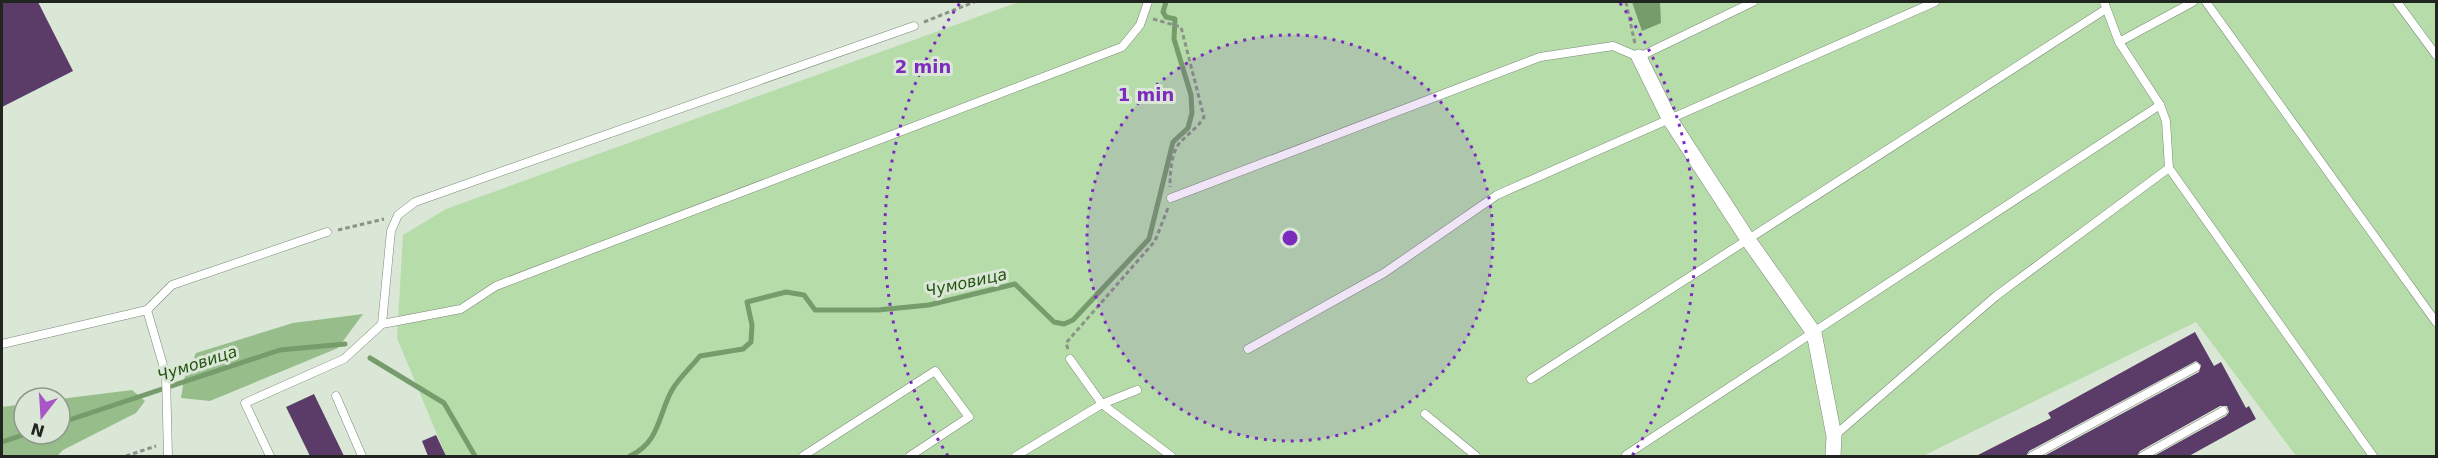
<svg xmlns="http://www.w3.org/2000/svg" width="2438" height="458" font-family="'DejaVu Sans',sans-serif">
<rect width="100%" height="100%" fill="#dae7d7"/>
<polygon fill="#b6dcaa" points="1019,2 2436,2 2436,456 2296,456 2196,322 1923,456 446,456 397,338 403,235 446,209"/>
<g fill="#97bd8b">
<polygon points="363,314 338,348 210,401 181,398 184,379 196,353 293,323"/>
<polygon points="132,390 145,401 136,413 63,450 57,456 2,456 2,407 24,404 24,434 60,434 60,399"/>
</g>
<polygon fill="#779c6c" points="1632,2 1660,2 1661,23 1642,31"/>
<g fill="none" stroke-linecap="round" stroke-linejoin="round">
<g stroke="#779c6c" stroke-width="5">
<polyline points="370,358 444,403 475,456"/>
<polyline points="60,423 280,350 345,344"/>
<polyline points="2,442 26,434"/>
<path d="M630,456c30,-14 28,-41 42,-66 7,-12 19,-23 28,-34l43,-7 8,-7 1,-17 -5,-23 39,-10 18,3 11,15h63l51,-5 86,-21 39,38 10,2 9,-4 76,-81 24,-97 15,-14 4,-15 -1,-18 -17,-56 1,-20 -9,-2 -3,-5 3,-10"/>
</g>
</g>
<g fill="#5b3c68">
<polygon points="2,2 38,2 73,71 2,107"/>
<polygon points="2195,332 2214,366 2221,362 2246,408 2249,406 2256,419 2189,456 2154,456 2226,416 2229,412 2227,406 2220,406 2140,451 2137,456 2044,456 2199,372 2201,365 2196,361 2029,451 2026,456 1976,456 2051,418 2048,413"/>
<polygon points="314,394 344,456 310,456 286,407"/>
<polygon points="436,435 446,456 428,456 422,441"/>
</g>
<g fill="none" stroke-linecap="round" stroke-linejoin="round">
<g stroke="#7c8879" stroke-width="9">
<g id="service">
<polyline points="2206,2 2436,322"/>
<polyline points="2397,2 2436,55"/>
<polyline points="2119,42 2193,2"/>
<polyline points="2169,168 2373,456"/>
<polyline points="1171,198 1540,57 1613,46 1639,57 1753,2"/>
<polyline points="147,310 166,375 168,456"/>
<polyline points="382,324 461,309 496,286 1122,47 1140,25 1148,2"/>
<polyline points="2,344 147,310 172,285 327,232"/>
<polyline points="1248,349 1384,273 1497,195 1935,2"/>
<polyline points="1070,359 1102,404 1171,456"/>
<polyline points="1531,379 2106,9"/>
<polyline points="336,396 362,456"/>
<polyline points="1425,414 1476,456"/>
<polyline points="1834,436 1996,296 2169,168 2166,121 2160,105 2119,42 2104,2"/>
<polyline points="1626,455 2160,105"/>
<polyline points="270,456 245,403 344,359 382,324 391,231 398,215 415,202 914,26"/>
<polyline points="803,456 935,371 969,417 910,456"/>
<polyline points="1016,456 1102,404 1137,390"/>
<polyline points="2032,456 2196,367"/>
<polyline points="2143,456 2223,411"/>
</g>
</g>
<g stroke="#7c8879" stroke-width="16">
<polyline id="minor" points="1639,57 1669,118 1749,241 1814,333 1834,436 1833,456"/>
</g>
<g stroke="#899387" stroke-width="3" stroke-dasharray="4.5 3" stroke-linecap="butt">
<polyline points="1626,2 1635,44"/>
<path d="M1153,19l28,8 23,90c-7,12 -18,18 -26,28 -7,11 -8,29 -8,42"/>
<polyline points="924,22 974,2"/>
<polyline points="338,230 384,219"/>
<polyline points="1068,349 1066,343 1155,241 1168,208"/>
<polyline points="126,456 156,446"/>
</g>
<use href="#service" stroke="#fff" stroke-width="8"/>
<use href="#minor" stroke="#fff" stroke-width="15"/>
</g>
<circle cx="1290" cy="238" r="203" fill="#7b2cbf" fill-opacity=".12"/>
<g fill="none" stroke="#7b2cbf" stroke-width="3" stroke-dasharray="3 6">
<circle cx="1290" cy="238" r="203"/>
<path d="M948 456A405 405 0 0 1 960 3M1620 3A405 405 0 0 1 1632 456"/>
</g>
<g text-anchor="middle" stroke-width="6" stroke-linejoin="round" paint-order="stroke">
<g font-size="16" font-style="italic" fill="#245410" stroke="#dae7d7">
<text transform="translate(966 282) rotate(-12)" y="6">Чумовица</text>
<text transform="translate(197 363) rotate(-18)" y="6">Чумовица</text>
</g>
</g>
<circle cx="1290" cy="238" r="9" fill="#7b2cbf" stroke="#dae7d7" stroke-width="3"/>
<g font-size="18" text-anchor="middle" font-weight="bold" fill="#7b2cbf" stroke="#dae7d7" stroke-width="6" stroke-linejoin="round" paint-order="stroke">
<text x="923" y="73">2 min</text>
<text x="1146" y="101">1 min</text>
</g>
<rect width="2438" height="458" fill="none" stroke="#20251f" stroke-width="6"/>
<g transform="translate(42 416) rotate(197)"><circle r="28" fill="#dae7d7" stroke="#90998d" stroke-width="1.5"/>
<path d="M0-4.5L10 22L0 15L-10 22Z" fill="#a856c6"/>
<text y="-9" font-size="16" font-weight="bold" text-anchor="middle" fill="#20251f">N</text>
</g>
</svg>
